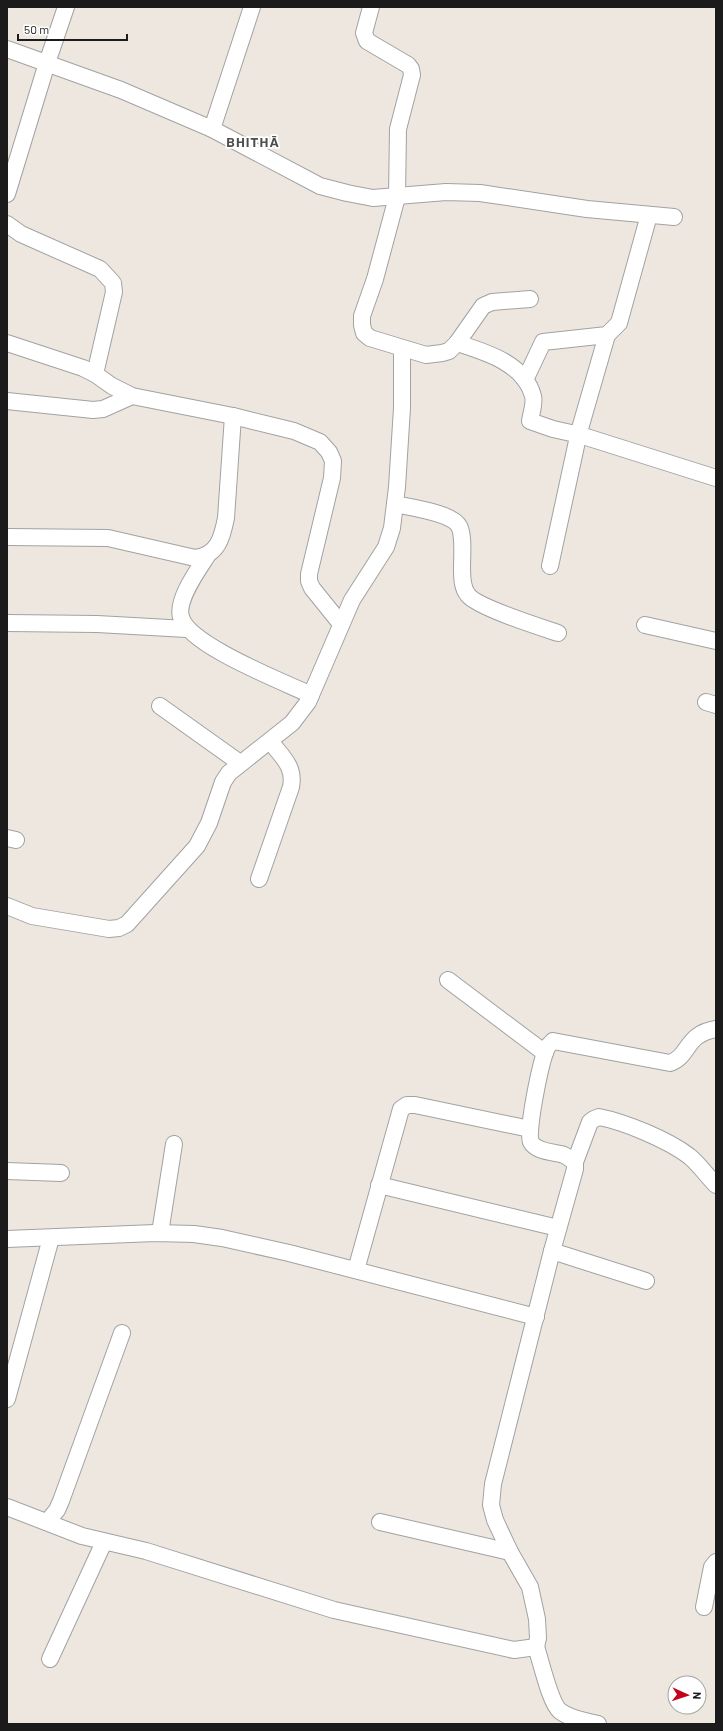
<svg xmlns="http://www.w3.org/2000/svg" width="723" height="1731" font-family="Barlow,sans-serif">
<rect width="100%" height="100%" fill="#ede7e0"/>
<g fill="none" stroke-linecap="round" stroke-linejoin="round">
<g stroke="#a2a2a2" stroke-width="18">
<g id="street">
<polyline points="371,7 364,33 367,41 408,65 411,69 412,75 398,129 397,197 375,279 362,316 362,325 364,333 370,338 426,355 442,353 449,351 457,343 483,306 492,302 530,299"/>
<polyline points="7,49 121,90 212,129 320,186 347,193 373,198 446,192 480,193 587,209 674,217"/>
<polyline points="212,129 252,7"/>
<polyline points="7,194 47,63 66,7"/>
<polyline points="7,224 21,234 100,269 113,283 114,292 95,374"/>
<polyline points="7,343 83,368 95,374 112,386 132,396 233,416 294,431 320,442 329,452 333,461 332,478 309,574 309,581 312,588 341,624"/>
<path d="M457,343c28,9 67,20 76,53 2,7 -2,18 -3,25l23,8 27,6 136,43"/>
<polyline points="525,380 543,342 607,335 619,323 649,215"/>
<polyline points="7,401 93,410 103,409 132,396"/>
<path d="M395,504c14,3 57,9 64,22 5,9 3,31 3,42 0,9 0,20 6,27 9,12 72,32 90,38"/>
<path d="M7,537l101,1 87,20c23,-3 27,-20 31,-40l7,-102"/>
<path d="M207,556c-9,14 -31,44 -26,61 7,28 103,65 130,78"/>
<polyline points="550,566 579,432 607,335"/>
<polyline points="7,623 97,624 187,629"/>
<polyline points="645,625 716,641"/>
<polyline points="706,702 716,705"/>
<polyline points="160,706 240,763"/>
<polyline points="7,838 16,840"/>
<path d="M259,879l32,-92c4,-21 -9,-30 -21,-46"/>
<polyline points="7,906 32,916 109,929 119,928 127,924 197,846 209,823 223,782 229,773 292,723 308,702 352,600 386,547 392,528 397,487 402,408 402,349"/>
<polyline points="448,980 545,1053"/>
<path d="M575,1162l15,-40 4,-3 5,-2c26,5 69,23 90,39 10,8 18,20 27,29"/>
<polyline points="7,1171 61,1173"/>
<polyline points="379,1185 558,1228"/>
<polyline points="160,1233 174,1144"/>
<polyline points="7,1239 155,1233 194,1234 222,1238 289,1253 536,1317"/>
<polyline points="552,1251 646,1281"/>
<polyline points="356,1270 401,1109 407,1105 415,1105 530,1129"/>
<polyline points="7,1399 51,1238"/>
<path d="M7,1507l75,29 64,15 188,59 180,40 22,-3 2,-9 -1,-19 -7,-32 -20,-35 -15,-32 -4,-15 2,-21 59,-233 23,-82v-7c-4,-2 -7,-5 -11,-7 -9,-3 -28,-3 -33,-13 -5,-10 10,-82 16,-94 1,-3 4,-4 6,-7l117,22c20,-7 15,-29 46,-34"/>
<polyline points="47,1522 57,1510 61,1501 122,1333"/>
<polyline points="380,1522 510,1552"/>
<polyline points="704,1607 712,1567 716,1562"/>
<path d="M536,1647c5,14 14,56 24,64 10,8 26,10 38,13"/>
<polyline points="50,1659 104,1542"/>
</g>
</g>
<use href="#street" stroke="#fff" stroke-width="16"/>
</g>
<g text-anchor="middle" stroke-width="3.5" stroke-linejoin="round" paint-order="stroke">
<g font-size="14" font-weight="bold" letter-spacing="1" fill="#4e4e4e" stroke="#fff">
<text x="253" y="147">BHITHĀ</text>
</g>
</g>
<rect width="723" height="1731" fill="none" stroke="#1b1b1b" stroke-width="16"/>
<g transform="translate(687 1695) rotate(93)"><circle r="19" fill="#ffffff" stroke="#a4a4a4"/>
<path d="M0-3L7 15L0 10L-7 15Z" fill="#c5001a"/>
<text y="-6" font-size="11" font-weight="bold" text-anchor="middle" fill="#1b1b1b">N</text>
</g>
<path d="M18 34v6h109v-6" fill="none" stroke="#1b1b1b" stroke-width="2"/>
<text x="24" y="34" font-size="12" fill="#1b1b1b" stroke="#ffffff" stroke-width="3" paint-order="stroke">50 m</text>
</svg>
